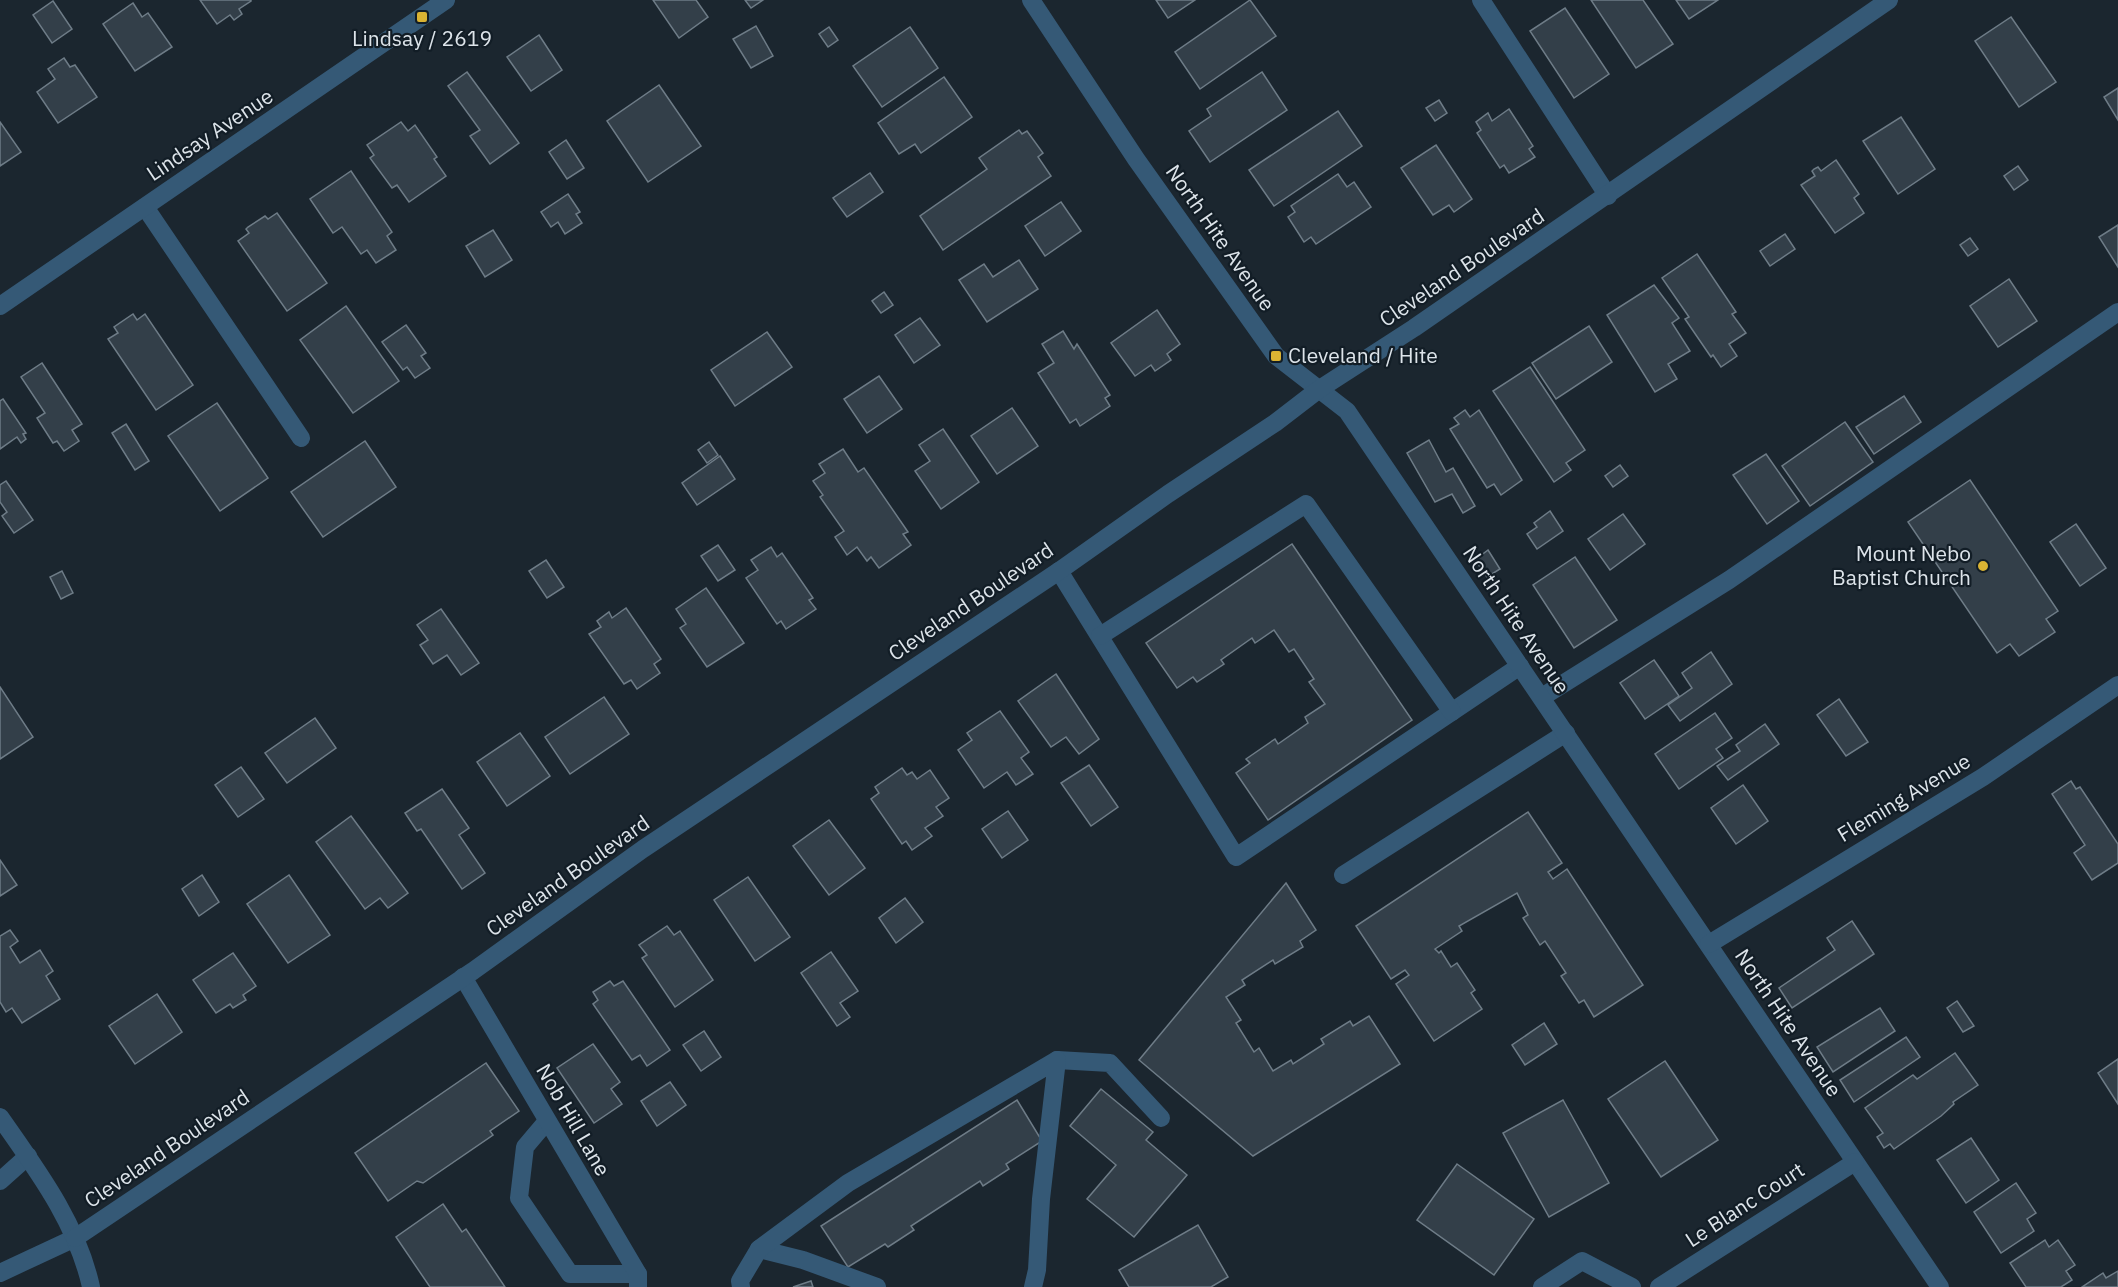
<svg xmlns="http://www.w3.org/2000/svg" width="2118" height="1287" font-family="'IBM Plex Sans',sans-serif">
<rect width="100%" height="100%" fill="#1b262f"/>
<g fill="#333f49" stroke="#6e7c87" stroke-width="1.5">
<polygon points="200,0 251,0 251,1 239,9 242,14 234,20 230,15 217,24"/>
<polygon points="653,0 696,0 708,17 679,38"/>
<polygon points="745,0 763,0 751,8"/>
<polygon points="1156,0 1195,0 1168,18"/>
<polygon points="1250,0 1276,36 1200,89 1175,52"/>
<polygon points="1591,0 1643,0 1673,44 1636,68"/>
<polygon points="1676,0 1718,0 1689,19"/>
<polygon points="53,1 72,29 52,43 33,15"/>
<polygon points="133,3 142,17 148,13 172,47 135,71 103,24"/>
<polygon points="1565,8 1609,74 1574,98 1530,31"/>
<polygon points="2011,17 2056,82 2019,107 1975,41"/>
<polygon points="756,26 773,56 751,68 733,39"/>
<polygon points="829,27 838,40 828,47 819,34"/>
<polygon points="910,27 938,68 882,107 853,66"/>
<polygon points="539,35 562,70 531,91 507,57"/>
<polygon points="64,58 70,67 75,65 97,97 58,123 37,92 55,79 48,69"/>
<polygon points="467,72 519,143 490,164 470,136 480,130 448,86"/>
<polygon points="1262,72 1287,110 1210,162 1189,131 1211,116 1207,109"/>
<polygon points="944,77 972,117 921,153 915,144 899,154 878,123"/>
<polygon points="659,85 701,146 648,182 607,121"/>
<polygon points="2118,88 2118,120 2104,97"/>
<polygon points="1439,100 1447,113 1435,121 1426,108"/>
<polygon points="1509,109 1533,146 1529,149 1535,157 1509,173 1504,165 1500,168 1477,133 1481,130 1476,122 1488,113 1492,121"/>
<polygon points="1338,111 1362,146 1274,206 1249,170"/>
<polygon points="1901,117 1935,169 1898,194 1863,141"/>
<polygon points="0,122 21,152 0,166"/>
<polygon points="401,122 408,131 415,125 437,157 434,159 446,176 409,202 397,185 392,188 370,158 374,155 367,145"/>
<polygon points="1019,130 1022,134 1027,131 1043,153 1038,157 1051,176 943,250 920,216 987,169 979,158"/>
<polygon points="566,140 584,168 567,179 549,152"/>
<polygon points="1436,145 1472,199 1454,212 1449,205 1433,215 1401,168"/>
<polygon points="1836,160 1859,194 1854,198 1864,213 1835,233 1801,185 1815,176 1812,171 1814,169 1818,167 1821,171"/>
<polygon points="2018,166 2028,180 2014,190 2004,176"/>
<polygon points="351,171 392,232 387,236 396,250 376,263 367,250 361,254 342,227 333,233 310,199"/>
<polygon points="870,173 883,192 847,217 833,198"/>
<polygon points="1338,174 1347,187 1354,182 1371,207 1316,244 1311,237 1304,242 1288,217 1295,212 1291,206"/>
<polygon points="568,194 580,212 576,214 582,223 565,234 558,222 551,227 541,212"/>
<polygon points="1061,202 1081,231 1045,256 1025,226"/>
<polygon points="277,213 327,283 287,311 238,241 249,233 246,229 248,227 265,216 268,219"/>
<polygon points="2118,225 2118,267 2099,237"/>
<polygon points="493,230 512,260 485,277 466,246"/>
<polygon points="1785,234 1795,249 1770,266 1760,251"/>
<polygon points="1970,238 1978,249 1968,256 1960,245"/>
<polygon points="1697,254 1736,312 1732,314 1746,333 1729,344 1737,356 1721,367 1713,355 1711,357 1685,319 1689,317 1662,278"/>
<polygon points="1019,260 1038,289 987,322 959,280 984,264 993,277"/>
<polygon points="2009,279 2037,321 1998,347 1970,306"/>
<polygon points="1654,285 1679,318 1672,323 1690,351 1668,364 1677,379 1655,392 1607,315"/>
<polygon points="884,292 893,305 881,313 872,301"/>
<polygon points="346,306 399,381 353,413 300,340"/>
<polygon points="1157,310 1180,344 1167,354 1171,360 1155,371 1151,365 1135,376 1111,343"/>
<polygon points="133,314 137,320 145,314 193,385 156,410 108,339 118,333 114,327"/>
<polygon points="920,318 940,345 914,363 895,335"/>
<polygon points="406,325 426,353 421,356 430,368 415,378 407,367 403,370 382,342"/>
<polygon points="1589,326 1612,362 1556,399 1532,363"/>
<polygon points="1063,331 1074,349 1077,344 1110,395 1105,398 1110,406 1080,426 1076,419 1070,423 1038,373 1054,363 1042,344"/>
<polygon points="767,332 792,367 735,406 711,370"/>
<polygon points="42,363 82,424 72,430 79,441 64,451 57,441 53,443 37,418 45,413 21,377"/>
<polygon points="1530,367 1585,450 1566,463 1571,470 1554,482 1493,391"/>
<polygon points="879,376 902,409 867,433 844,399"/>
<polygon points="1904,396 1921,422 1874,454 1856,427"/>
<polygon points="3,399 26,433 23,434 26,439 21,443 17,437 0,449 0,401"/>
<polygon points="217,403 268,478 220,511 168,436"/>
<polygon points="1012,408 1038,446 997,474 971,436"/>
<polygon points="1465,410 1470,417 1479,410 1522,480 1501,495 1494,484 1487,488 1450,429 1459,424 1454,418"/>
<polygon points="1845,422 1873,462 1810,506 1782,466"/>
<polygon points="126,424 149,461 135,470 112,433"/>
<polygon points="943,429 979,482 941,509 915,471 930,461 919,445"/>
<polygon points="1429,440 1446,472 1453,468 1475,506 1463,513 1452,494 1435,502 1407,453"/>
<polygon points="365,441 396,487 323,537 291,492"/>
<polygon points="709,442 718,455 707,463 698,450"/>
<polygon points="843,449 858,472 864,468 908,532 903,534 911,545 879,568 871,557 867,561 857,547 847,555 835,537 844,531 820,497 823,495 813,481 825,473 819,464"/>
<polygon points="1766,454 1799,501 1767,524 1733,475"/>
<polygon points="720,456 735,479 697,505 682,483"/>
<polygon points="1620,465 1628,476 1613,487 1605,476"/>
<polygon points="1970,480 2058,611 2046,619 2055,632 2019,656 2010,644 1997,653 1908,522"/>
<polygon points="6,481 33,520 14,533 2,516 7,512 0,502 0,485"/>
<polygon points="1550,511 1563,531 1537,549 1527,534 1537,527 1534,523"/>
<polygon points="1623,514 1645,544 1610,570 1588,539"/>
<polygon points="2076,524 2106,568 2080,586 2050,542"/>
<polygon points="1292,544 1412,720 1268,820 1236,773 1250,763 1246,759 1275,739 1278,744 1308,723 1305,717 1325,704 1309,682 1314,679 1294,649 1289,652 1274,630 1255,643 1252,638 1221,660 1224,664 1197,682 1193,677 1177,688 1146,643"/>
<polygon points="718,545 735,570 718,581 701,556"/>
<polygon points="771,547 777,557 782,553 813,598 809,600 816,609 786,629 781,621 777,624 746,578 758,570 751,560"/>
<polygon points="1488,550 1500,569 1487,577 1475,560"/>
<polygon points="1575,557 1617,620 1574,648 1533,585"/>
<polygon points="546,560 564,587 547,598 529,571"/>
<polygon points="62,571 73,593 61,599 50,577"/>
<polygon points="706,588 744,643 707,667 680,628 686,624 676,609"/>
<polygon points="626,608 661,659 654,664 660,673 637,689 631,680 624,684 589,634 601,627 597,621 609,612 612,618"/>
<polygon points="441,609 479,663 461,675 447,655 433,664 420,645 428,640 417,625"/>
<polygon points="1711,652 1732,684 1680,721 1668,705 1692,688 1682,673"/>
<polygon points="1654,660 1679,696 1645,719 1620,683"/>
<polygon points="1056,674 1099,739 1079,754 1066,737 1051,747 1018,701"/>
<polygon points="0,687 33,737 0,759"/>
<polygon points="604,697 629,734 570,774 545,737"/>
<polygon points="1839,699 1868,742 1846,756 1817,715"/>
<polygon points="1000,711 1029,752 1021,758 1033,774 1016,785 1007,772 984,788 958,750 972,740 967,733"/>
<polygon points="1715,713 1732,738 1716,749 1723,758 1679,789 1655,754"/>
<polygon points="315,718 336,748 287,783 265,753"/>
<polygon points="1765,724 1779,744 1728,780 1717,766 1740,751 1736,745"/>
<polygon points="520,733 550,776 507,806 477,762"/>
<polygon points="1089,765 1118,807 1091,826 1061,783"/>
<polygon points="241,767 264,799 238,817 215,785"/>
<polygon points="902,768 907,775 912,772 917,779 930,770 949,798 936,807 943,816 925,828 932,836 912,850 906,841 902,844 871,799 879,793 875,787"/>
<polygon points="2071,781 2076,789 2080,787 2118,844 2118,863 2092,880 2074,853 2085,845 2052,794"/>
<polygon points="1743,785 1768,821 1736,844 1711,808"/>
<polygon points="442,789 469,828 459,835 485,873 462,889 421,829 417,831 405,813"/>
<polygon points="1008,811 1028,840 1002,858 982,829"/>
<polygon points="1528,812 1562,863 1548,872 1553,879 1567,869 1643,985 1594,1017 1584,1000 1579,1003 1561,976 1566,973 1545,941 1540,945 1523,918 1528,915 1517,893 1459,926 1462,931 1435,949 1439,953 1441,951 1451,967 1457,963 1475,990 1471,993 1482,1009 1434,1041 1396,984 1409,975 1405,970 1391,979 1356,926"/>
<polygon points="351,816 408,893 388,908 380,898 365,909 316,842"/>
<polygon points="829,820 865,868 829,895 793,846"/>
<polygon points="0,860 17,885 0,896"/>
<polygon points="202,875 219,902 199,916 182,889"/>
<polygon points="289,875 330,935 288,963 247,904"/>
<polygon points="748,877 790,937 755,961 714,900"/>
<polygon points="1286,883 1316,930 1300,941 1303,947 1275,964 1273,960 1242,980 1245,985 1226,997 1241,1020 1236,1023 1254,1052 1259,1048 1273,1071 1291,1060 1293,1064 1324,1044 1321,1039 1350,1021 1353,1026 1369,1016 1400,1064 1253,1156 1139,1060"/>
<polygon points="905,898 923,922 896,943 879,918"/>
<polygon points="1852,921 1874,954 1792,1008 1779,988 1835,950 1827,938"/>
<polygon points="667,926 674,935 680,931 713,980 675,1007 642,958 647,955 639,945"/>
<polygon points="10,930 18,941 10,947 20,963 40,950 53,971 46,976 60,999 22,1023 12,1008 6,1012 0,1002 0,936"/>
<polygon points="831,952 858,991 840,1003 850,1017 837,1026 801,973"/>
<polygon points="233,953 256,986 243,995 246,1000 233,1008 230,1004 216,1013 193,980"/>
<polygon points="610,981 614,986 623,981 670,1050 647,1066 640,1055 632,1060 593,1004 598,1000 593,992"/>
<polygon points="157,994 182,1032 135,1064 109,1026"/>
<polygon points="1957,1001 1974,1026 1963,1032 1947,1008"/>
<polygon points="1880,1008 1895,1031 1833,1072 1817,1047"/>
<polygon points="1544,1023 1557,1044 1525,1065 1512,1045"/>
<polygon points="704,1031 721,1057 701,1071 683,1045"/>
<polygon points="1906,1037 1920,1057 1854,1102 1840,1080"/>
<polygon points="593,1044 620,1082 611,1089 622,1104 594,1123 557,1068"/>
<polygon points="1955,1053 1978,1085 1953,1102 1954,1104 1941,1116 1894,1149 1890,1144 1884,1148 1877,1137 1883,1133 1865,1108 1913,1075 1917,1079"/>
<polygon points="2118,1059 2118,1104 2098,1073"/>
<polygon points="1665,1061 1718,1140 1661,1177 1608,1099"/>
<polygon points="486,1063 519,1111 490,1131 493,1135 423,1183 417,1181 388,1201 355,1153"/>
<polygon points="670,1082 686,1105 657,1126 641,1101"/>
<polygon points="1101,1089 1153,1132 1146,1140 1187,1175 1134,1237 1087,1199 1116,1165 1070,1126"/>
<polygon points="1017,1100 1042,1141 1006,1164 1009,1169 983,1186 980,1181 911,1226 914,1230 888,1247 885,1244 848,1267 821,1226"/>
<polygon points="1563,1100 1609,1183 1549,1217 1503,1133"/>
<polygon points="1971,1138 1999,1180 1966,1203 1937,1160"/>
<polygon points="1457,1164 1534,1219 1494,1275 1417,1220"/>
<polygon points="2016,1183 2036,1213 2027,1219 2034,1231 2001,1253 1974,1212"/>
<polygon points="443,1204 462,1232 466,1229 505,1287 430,1287 396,1237"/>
<polygon points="1198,1225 1228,1277 1211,1287 1129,1287 1119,1270"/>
<polygon points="2045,1240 2049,1247 2058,1240 2075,1265 2066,1271 2072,1280 2061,1287 2026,1287 2010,1263"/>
<polygon points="2118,1271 2118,1287 2082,1287 2103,1273 2106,1278"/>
<polygon points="811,1281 813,1287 793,1287"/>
</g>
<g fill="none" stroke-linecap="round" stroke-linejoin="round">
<g stroke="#355976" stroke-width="18">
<polyline points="1481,0 1608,196"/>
<polyline points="145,207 301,438"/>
<polyline points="1059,571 1236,857 1520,666"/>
<polyline points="1100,636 1306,504 1452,712"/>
<polyline points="1542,697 1729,580 2118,312"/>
<polyline points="1343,875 1566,733"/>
<polyline points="1057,1060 1110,1063 1161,1118"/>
<polyline points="547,1121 525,1147 519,1198 570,1274 638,1274"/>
<polyline points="0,1181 28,1156"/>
<polyline points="759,1249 803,1260 877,1287"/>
<polyline points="0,1273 75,1238"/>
<polyline points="741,1287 740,1281 759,1249 848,1183 1057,1060 1041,1199 1037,1270 1033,1287"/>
<polyline points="1542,1287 1582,1261 1632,1287"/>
</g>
<g stroke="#355976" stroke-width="18">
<polyline points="1031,0 1136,159 1276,356 1347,411 1940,1287"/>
<polyline points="0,306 446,0"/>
<polyline points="1709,944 1983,777 2118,685"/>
<polyline points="463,977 638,1274 638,1287"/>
<path d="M0,1117c37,53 77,106 91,170"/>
<polyline points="75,1238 473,971 643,849 1059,571 1168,494 1275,423 1318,390 1414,328 1889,0"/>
<polyline points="1659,1287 1855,1162"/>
</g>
</g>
<g fill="#dab333" stroke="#121d26" stroke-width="2">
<rect x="416" y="11" width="12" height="12" rx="3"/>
<rect x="1270" y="350" width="12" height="12" rx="3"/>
<circle cx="1983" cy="566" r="6"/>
</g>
<g text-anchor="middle" stroke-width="4.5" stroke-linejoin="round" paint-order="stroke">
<g font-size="21" fill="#dde4ea" stroke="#121d26">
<text x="422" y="46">Lindsay / 2619</text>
<text x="1288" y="363" text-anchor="start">Cleveland / Hite</text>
<text x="1971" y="561" text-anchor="end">Mount Nebo<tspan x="1971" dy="24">Baptist Church</tspan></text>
</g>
<g font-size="21" fill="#dde4ea" stroke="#121d26">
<text transform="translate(210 135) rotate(-34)" y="7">Lindsay Avenue</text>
<text transform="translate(1220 238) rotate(55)" y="7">North Hite Avenue</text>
<text transform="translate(1462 268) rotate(-34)" y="7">Cleveland Boulevard</text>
<text transform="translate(971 602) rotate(-34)" y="7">Cleveland Boulevard</text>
<text transform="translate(1516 620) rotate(56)" y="7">North Hite Avenue</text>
<text transform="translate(1904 798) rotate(-31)" y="7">Fleming Avenue</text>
<text transform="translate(568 876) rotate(-35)" y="7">Cleveland Boulevard</text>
<text transform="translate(1788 1023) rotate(56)" y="7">North Hite Avenue</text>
<text transform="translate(573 1120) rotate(60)" y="7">Nob Hill Lane</text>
<text transform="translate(167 1149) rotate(-34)" y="7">Cleveland Boulevard</text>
<text transform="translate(1745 1205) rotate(-33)" y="7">Le Blanc Court</text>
</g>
</g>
</svg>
